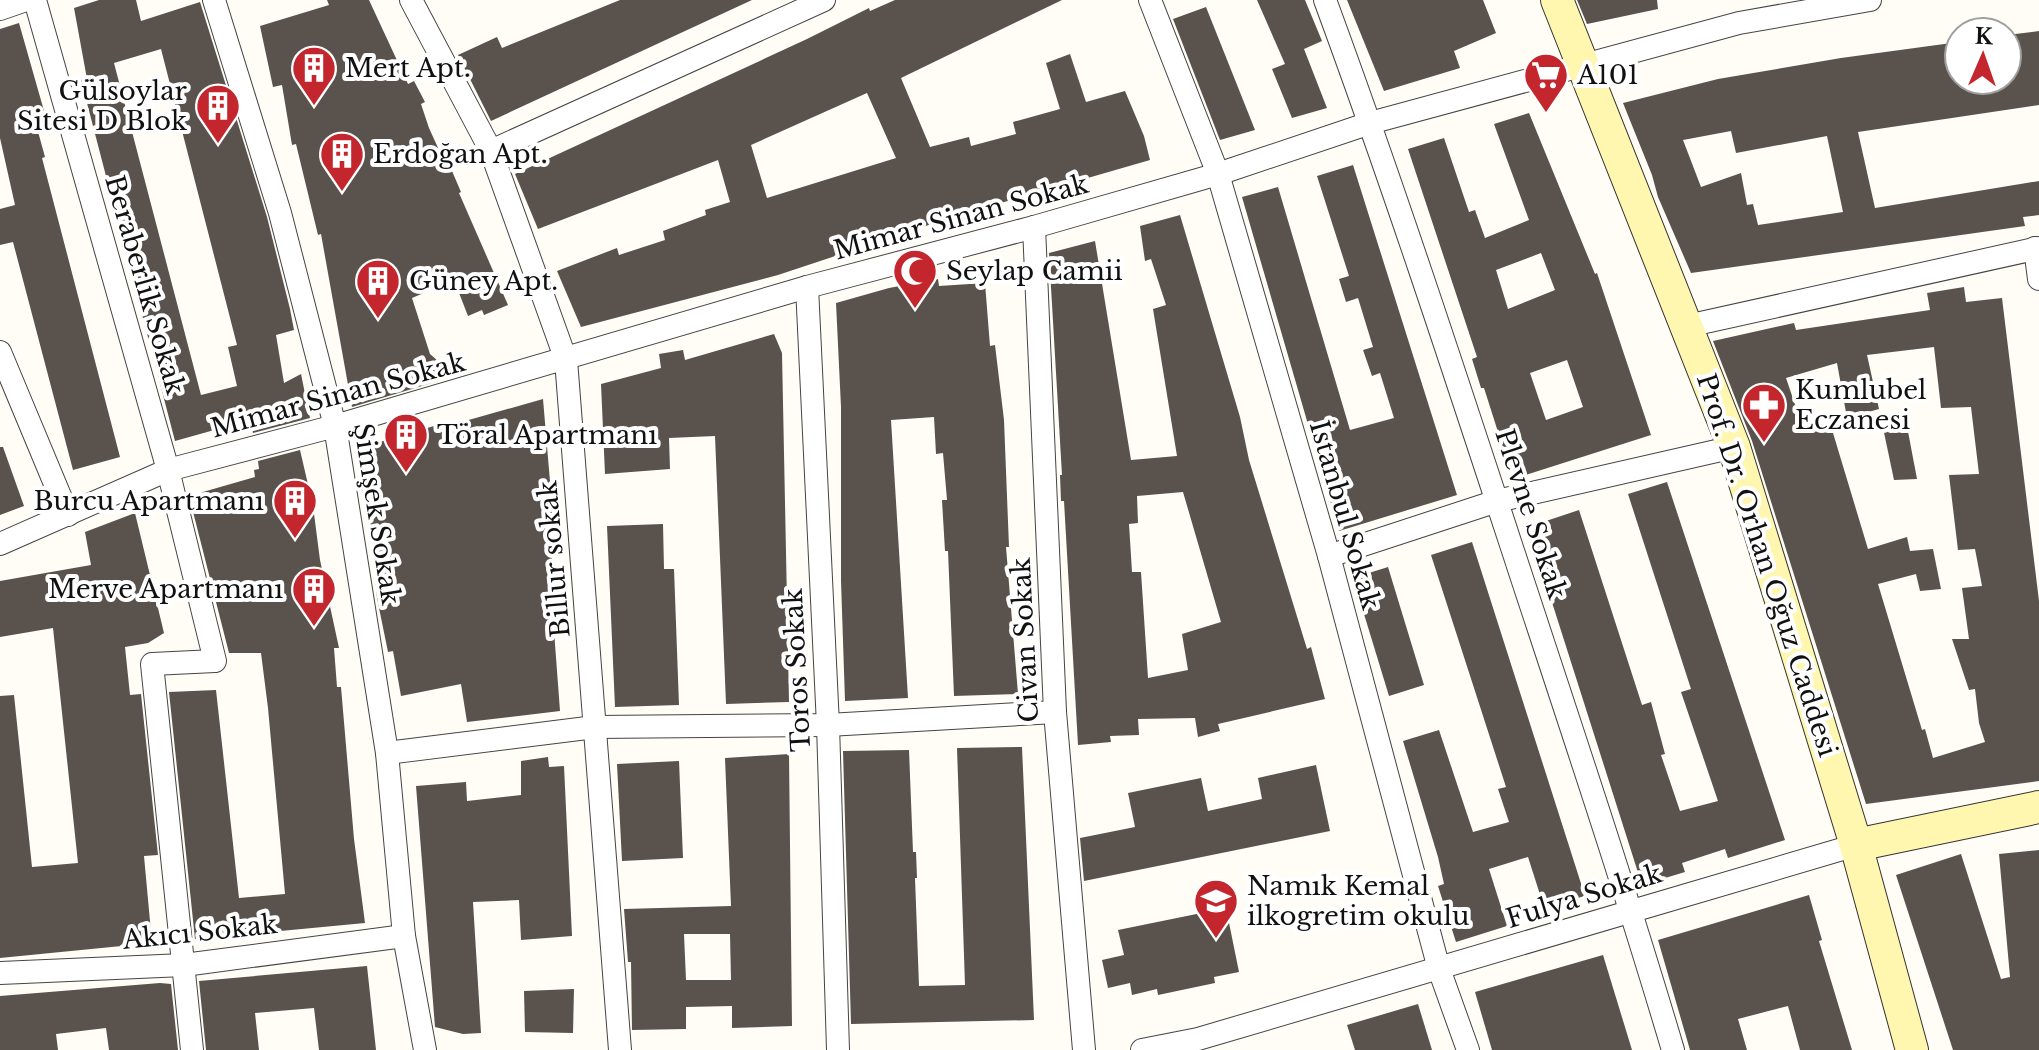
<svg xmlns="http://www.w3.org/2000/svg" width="2039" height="1050" font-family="'Libre Baskerville',serif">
<rect width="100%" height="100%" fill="#fffdf5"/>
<g fill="#5a524d" fill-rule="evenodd">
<path d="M99,0h37l5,21 59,-19 67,215 23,92 4,21 -18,5 8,48 17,-9 9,44 -57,15 -3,-13 -75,21 -94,-361 6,-1 -13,-71zM161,49l76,296 -9,2 9,39 -36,9 -87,-332z"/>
<polygon points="327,0 369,0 408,84 414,81 425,102 421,104 429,128 449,172 452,171 461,192 459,193 508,305 484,315 482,310 468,316 454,280 412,298 430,354 455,376 352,407 321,234 318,235 296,144 292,145 282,85 273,87 260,26 329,5"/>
<polygon points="620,0 752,0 491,121 458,55 497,37 502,48"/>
<path d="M895,0h167l-161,78 29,69 39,-10 2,9 45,-12 -3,-12 47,-13 -14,-46 24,-9 16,48 39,-11 19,45 6,24 -194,56 -178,59 -197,52 -24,-56 60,-23 2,7 46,-15 -2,-9 43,-16 -1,-5 25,-8 -12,-42 -180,69 -23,-55 292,-135 62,-31 1,3zM867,93l29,65 -129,40 -16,-53z"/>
<polygon points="1257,0 1305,0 1322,41 1304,49 1327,108 1292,118 1272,69 1285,64"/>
<polygon points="1347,0 1483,0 1496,33 1454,51 1460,68 1384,91"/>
<polygon points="1577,0 1657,0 1658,9 1587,24"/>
<polygon points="1206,7 1255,130 1220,140 1173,19"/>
<polygon points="19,23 48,125 37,128 45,157 42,158 120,457 73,470 13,242 0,245 0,209 15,205 0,138 0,29"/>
<path d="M2039,31v74l-181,27 17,76 164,-27v34l-16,2 2,9 -334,47 -33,-76 -6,-22 -29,-72 95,-24 123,-21 118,-16v38h48v-45zM1731,131l5,22 91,-17 16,76 -85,13 -5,-21 -6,1 -6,-32 -40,14 -18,-47z"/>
<path d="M1529,113l66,161 2,-1 54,162 -138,44 -29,-91h-3l-9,-29 5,-2 -69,-208 36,-11 25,74 6,-2 10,28 44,-18 -35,-96zM1541,253l14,37 -47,19 -12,-39zM1567,360l16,47 -37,13 -16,-47z"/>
<polygon points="1353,165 1457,495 1339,531 1242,197 1278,187 1350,430 1394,418 1380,373 1372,376 1363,350 1373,347 1358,298 1346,302 1339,279 1349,276 1317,176"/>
<path d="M1180,215l60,202 9,43 58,189 4,-2 14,52 -107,25 2,7 -22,6 -3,-19 -57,1 1,16 -29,1 1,6 -33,3 -14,-244h-3l-1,-26h2l-13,-222 46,-12 36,219 46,-4 -24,-147 13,-4 -15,-46 -6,2 -5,-35zM1183,492l38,130 -39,12 6,36 -40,8 -7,-106h-9l-3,-48 9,-1 -1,-27z"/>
<polygon points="938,279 939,286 985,283 990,346 995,345 1004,420 1009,547 1006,547 1018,694 954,696 948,551 945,551 942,500 947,500 943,453 936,454 934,417 891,420 908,698 845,701 841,581 841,407 836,303 889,288"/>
<path d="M1964,287l2,15 36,-4 37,303v180l-173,23 -114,-363 -39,-100 81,-18 2,7 134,-20 -3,-17zM1934,347l7,61 30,-1 8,67 -30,1 9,75 17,-1 7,37 -20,2 7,51h-17l17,51 6,-1 4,34 6,19 -52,16 -8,-29 -3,1 -44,-146 38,-10 4,17 21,-2 -8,-40 -23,2 -3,-14 -39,12 -38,-126 -26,8 -18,-53 51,-15 10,55 32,-9 -12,-54z"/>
<polygon points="774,334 782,353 789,702 726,704 715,436 669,438 670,469 605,474 601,384 661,368 659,354 683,350 685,360"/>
<polygon points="543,399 552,505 552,604 560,711 467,722 461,684 401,696 393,651 388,652 377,598 369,506 364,507 356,449 451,421 451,425"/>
<polygon points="1906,421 1917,479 1894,480 1882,423"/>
<polygon points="0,447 3,447 24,506 0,515"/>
<polygon points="300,450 313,506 320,560 339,648 334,648 337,687 341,687 354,839 365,923 195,939 169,692 216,690 239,898 285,894 268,708 261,653 229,653 189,496 255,477 254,470 259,469 258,461"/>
<polygon points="1667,482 1785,840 1728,858 1725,849 1682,863 1685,872 1642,885 1528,527 1579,510 1642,705 1651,702 1665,754 1661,755 1680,811 1718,801 1681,692 1691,689 1628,494"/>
<polygon points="135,513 164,633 148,643 125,647 130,695 141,694 158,855 144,856 152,943 0,958 0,696 14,695 32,867 78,863 53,628 0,637 0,581 91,565 85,532"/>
<polygon points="663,524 664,569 674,569 679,705 615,707 607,526"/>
<polygon points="1472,542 1585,896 1544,907 1528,857 1489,869 1507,926 1456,942 1438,886 1444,884 1438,857 1403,741 1439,730 1473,832 1509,822 1498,789 1506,787 1431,555"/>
<polygon points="1388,567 1424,685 1389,696 1353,578"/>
<polygon points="1022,747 1034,1020 851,1024 843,751 909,750 913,852 916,852 917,878 915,878 919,986 965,985 957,748"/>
<path d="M789,754l3,272 -60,2v-22l-46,1v22l-54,1 -1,-68h-3l-4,-53 107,-3 -6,-148zM684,934h46l1,46h-45z"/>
<polygon points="548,757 549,767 564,766 572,936 521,940 519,900 473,902 481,1033 463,1034 435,1027 416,786 466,782 467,801 521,795 521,761"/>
<polygon points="679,761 683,858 622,861 617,764"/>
<polygon points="1316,765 1330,831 1084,881 1080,838 1135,827 1128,793 1201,778 1208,811 1262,799 1258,778"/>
<polygon points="2039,850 2039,1050 1953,1050 1896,875 1961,854 2001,979 2010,977 1999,854"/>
<polygon points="1809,895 1822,940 1819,941 1852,1050 1800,1050 1788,1006 1738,1019 1747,1050 1690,1050 1658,940"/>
<polygon points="1226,908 1239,972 1214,977 1215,983 1158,995 1157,989 1132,995 1130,983 1108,988 1102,960 1124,955 1118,930"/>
<polygon points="1603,955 1632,1050 1492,1050 1475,992"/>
<polygon points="367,966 376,1050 319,1050 314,1008 255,1013 259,1050 206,1050 199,981"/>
<polygon points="160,983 171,984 178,1050 109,1050 106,1028 56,1034 58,1050 0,1050 0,996"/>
<polygon points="574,989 573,1033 525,1032 524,991"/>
<polygon points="1418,1004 1432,1050 1355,1050 1347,1025"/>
</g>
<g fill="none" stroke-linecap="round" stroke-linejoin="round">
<g stroke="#444" stroke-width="24">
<g id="street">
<polyline points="35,0 168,470 215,661 152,664 192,1050"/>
<polyline points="214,0 280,213 335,426 387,753 404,936 425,1050"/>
<polyline points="411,0 491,151 566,360 620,1050"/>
<polyline points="1150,0 1218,174 1329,556 1439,969 1468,1050"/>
<path d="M1325,0c69,187 131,377 193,566 53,161 107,322 155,484"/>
<polyline points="0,9 26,0"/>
<polyline points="491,151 824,0"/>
<polyline points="1034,227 1055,712 1084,1050"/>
<polyline points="2035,248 2039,279"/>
<polyline points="807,287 828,725 838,1050"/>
<polyline points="1687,326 2039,248"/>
<polyline points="0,352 68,515"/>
<polyline points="0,544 168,470 335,426 807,287 1034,227 1218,174 1370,123 1739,23 1870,0"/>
<polyline points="1329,556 1497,501 1734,447"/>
<polyline points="387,753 595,727 828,725 1055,712"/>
<polyline points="0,973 184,965 404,936"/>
<polyline points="1142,1050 1198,1039 1856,845"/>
</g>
</g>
<g stroke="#333" stroke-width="34">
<g id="secondary">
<polyline points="1557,0 1734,447 1856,845 1912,1050"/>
<polyline points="1856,845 2039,807"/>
</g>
</g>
<use href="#street" stroke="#fff" stroke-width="22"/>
<use href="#secondary" stroke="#fff6b0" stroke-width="32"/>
</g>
<defs>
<g id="building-pin" transform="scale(2.3)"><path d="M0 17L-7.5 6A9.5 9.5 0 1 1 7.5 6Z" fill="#c4262e" stroke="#fff"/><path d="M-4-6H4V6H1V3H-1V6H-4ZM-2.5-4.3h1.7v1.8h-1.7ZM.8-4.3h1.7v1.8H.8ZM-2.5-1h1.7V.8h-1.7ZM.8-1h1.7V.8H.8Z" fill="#fff"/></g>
<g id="supermarket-pin" transform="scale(2.3)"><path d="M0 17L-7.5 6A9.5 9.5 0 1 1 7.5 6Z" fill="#c4262e" stroke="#fff"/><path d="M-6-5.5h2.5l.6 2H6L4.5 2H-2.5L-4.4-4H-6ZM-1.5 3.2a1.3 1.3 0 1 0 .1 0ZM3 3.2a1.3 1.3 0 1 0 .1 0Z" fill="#fff"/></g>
<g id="mosque-pin" transform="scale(2.3)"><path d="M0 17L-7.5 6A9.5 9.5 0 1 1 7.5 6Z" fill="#c4262e" stroke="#fff"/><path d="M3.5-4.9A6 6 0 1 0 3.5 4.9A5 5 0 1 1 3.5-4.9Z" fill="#fff"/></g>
<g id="pharmacy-pin" transform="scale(2.3)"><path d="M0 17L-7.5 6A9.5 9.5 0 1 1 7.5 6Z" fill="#c4262e" stroke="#fff"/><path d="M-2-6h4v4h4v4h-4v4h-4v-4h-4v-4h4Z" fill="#fff"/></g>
<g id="school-pin" transform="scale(2.3)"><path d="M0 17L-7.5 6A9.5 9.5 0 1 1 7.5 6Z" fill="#c4262e" stroke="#fff"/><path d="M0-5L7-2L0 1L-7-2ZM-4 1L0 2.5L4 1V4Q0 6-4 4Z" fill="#fff"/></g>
</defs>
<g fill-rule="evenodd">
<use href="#building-pin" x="314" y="68"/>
<use href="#supermarket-pin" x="1546" y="75"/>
<use href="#building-pin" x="218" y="106"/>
<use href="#building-pin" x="342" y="154"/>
<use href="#mosque-pin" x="915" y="271"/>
<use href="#building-pin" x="378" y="281"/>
<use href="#pharmacy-pin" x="1764" y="405"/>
<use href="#building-pin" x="406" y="435"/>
<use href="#building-pin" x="295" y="501"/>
<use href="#building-pin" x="314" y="589"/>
<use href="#school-pin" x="1216" y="901"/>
</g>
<g text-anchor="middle" stroke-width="8" stroke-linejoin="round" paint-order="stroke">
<g font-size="26" fill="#111" stroke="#fff" text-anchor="start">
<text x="345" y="77">Mert Apt.</text>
<text x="1577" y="84">A101</text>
<text x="187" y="100" text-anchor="end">Gülsoylar<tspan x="187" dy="30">Sitesi D Blok</tspan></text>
<text x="373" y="163">Erdoğan Apt.</text>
<text x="946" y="280">Seylap Camii</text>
<text x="409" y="290">Güney Apt.</text>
<text x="1795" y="399">Kumlubel<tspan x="1795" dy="30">Eczanesi</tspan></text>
<text x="437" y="444">Töral Apartmanı</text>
<text x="264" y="510" text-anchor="end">Burcu Apartmanı</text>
<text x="283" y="598" text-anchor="end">Merve Apartmanı</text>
<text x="1247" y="895">Namık Kemal<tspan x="1247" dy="30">ilkogretim okulu</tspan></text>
</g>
<g font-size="26" fill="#111" stroke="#fff">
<text transform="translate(961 217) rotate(-15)" y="9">Mimar Sinan Sokak</text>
<text transform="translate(145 285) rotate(74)" y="9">Beraberlik Sokak</text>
<text transform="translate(338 395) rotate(-15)" y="9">Mimar Sinan Sokak</text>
<text transform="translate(377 514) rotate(81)" y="9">Şimşek Sokak</text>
<text transform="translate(1531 514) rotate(72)" y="9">Plevne Sokak</text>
<text transform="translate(1345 515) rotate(74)" y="9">İstanbul Sokak</text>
<text transform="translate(554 559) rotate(-95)" y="9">Billur sokak</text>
<text transform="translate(1767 565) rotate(72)" y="9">Prof. Dr. Orhan Oğuz Caddesi</text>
<text transform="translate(1025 640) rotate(-93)" y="9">Civan Sokak</text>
<text transform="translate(797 670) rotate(-93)" y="9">Toros Sokak</text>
<text transform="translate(1584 896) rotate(-17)" y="9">Fulya Sokak</text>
<text transform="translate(200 932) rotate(-6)" y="9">Akıcı Sokak</text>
</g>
</g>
<g transform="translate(1983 56) rotate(2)"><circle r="38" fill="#ffffff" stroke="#a0a0a0" stroke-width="2"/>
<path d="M0-6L14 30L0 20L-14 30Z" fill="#c4262e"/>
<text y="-12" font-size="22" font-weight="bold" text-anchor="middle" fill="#111111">K</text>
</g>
</svg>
